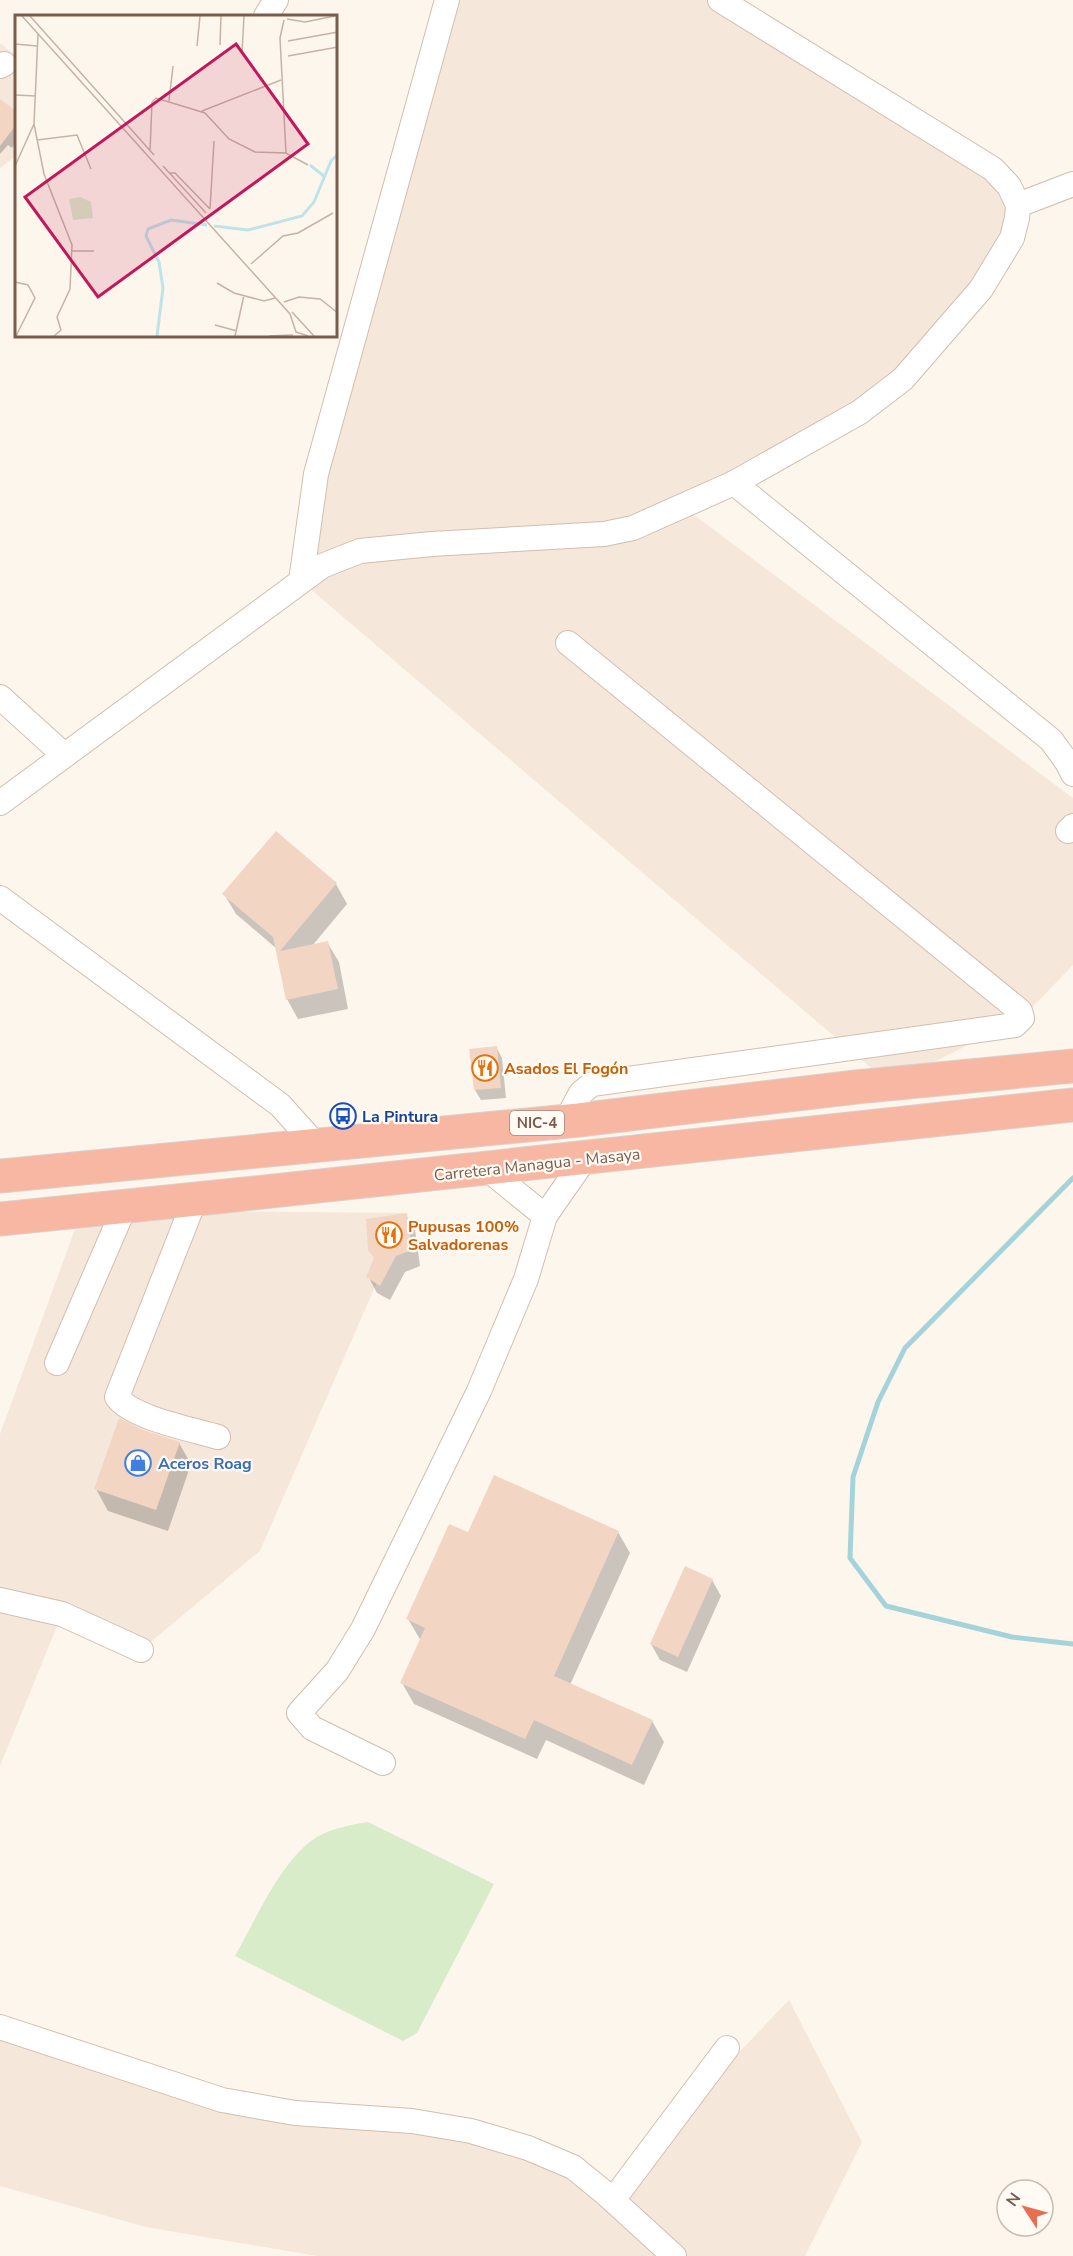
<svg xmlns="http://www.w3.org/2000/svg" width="1073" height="2256" font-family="'Nunito Sans',sans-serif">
<rect width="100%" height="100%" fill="#fdf6ec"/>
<g fill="#f5e8da">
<polygon points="448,0 712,0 993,169 1017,218 903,379 682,506 1073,798 1073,965 1022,1018 890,1084 301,581"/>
<polygon points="0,43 16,56 16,156 0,168"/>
<polygon points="82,1210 407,1213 260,1551 141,1650 62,1614 0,1766 0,1434"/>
<polygon points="789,2000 862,2142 805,2256 317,2256 146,2227 0,2186 0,2027 222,2100 471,2131 605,2193"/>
</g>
<path fill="#d8ecc9" d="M368,1822l126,62 -77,149 -14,8 -168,-85c20,-35 44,-91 76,-115 16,-12 38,-16 57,-19z"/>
<g fill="#0003">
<polygon points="0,101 16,113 16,142 12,148 8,145 0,154"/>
<polygon points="336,884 347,904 312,946 327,942 339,962 348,1009 298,1019 287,999 277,949 236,914 224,894"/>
<polygon points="496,1047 502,1058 506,1098 481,1100 475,1090"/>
<polygon points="406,1215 415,1230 420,1266 405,1272 390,1300 377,1293 368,1276 375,1258"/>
<polygon points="142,1431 179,1443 191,1464 168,1531 108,1511 96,1489"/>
<polygon points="618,1532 630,1553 570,1685 652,1721 664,1742 644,1785 546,1740 537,1759 414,1704 402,1683 421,1641 408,1619 469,1534"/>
<polygon points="712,1580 721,1596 687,1672 660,1660 651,1644"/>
</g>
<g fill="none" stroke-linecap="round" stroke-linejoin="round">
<polyline stroke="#a5d3da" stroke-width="5" points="1073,1178 905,1348 878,1402 853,1477 850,1558 886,1606 1012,1637 1073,1644"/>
</g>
<g fill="#f3d5c3">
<polygon points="0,99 16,111 16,125 0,146"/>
<polygon points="276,831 337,883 280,951 328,941 338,989 286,1000 273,937 222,894"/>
<polygon points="497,1046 501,1088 474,1090 469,1049"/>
<polygon points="407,1213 412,1250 396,1256 380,1286 366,1277 374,1258 368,1250 366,1219"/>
<polygon points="119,1418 143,1430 180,1442 156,1510 94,1489"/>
<polygon points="494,1475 619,1531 554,1676 653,1720 632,1765 534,1720 525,1739 400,1683 425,1628 406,1619 449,1524 468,1532"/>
<polygon points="685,1566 713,1579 678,1657 650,1644"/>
</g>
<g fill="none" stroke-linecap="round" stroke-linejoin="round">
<g stroke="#d1beb0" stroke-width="26">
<g id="minor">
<polyline points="266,16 276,0"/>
<polyline points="0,66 4,64"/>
<polyline points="1018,205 1073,184"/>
<polyline points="734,483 1051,740 1067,762 1073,774"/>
<polyline points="301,581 316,474 447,0"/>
<polyline points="0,697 64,755"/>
<polyline points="0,803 322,566 360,551 432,544 604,534 633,528 734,483 860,412 903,379 981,289 1012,238 1017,218 1018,205 1009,186 993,169 720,0"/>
<polyline points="1068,831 1073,826"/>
<polyline points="0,898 280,1105 316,1145"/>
<polyline points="566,1121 581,1093 592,1084 1015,1025 1022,1018 1020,1011 568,643"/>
<polyline points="486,1168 545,1216"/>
<path d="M195,1199l-78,198c15,21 74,32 101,40"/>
<polyline points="57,1363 125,1206"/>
<polyline points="0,1600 62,1614 141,1650"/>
<polyline points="383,1763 312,1728 299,1713 337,1671 363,1629 479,1391 526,1279 545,1216 584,1160"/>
<polyline points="0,2027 222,2100 295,2113 412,2121 471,2131 528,2148 573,2167 605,2193 674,2256"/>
<polyline points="613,2200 727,2048"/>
</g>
</g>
<g stroke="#dad1cd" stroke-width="35">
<g id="highway">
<polyline points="0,1176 579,1120 856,1087 1073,1066"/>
<path d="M0,1219c358,-36 716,-74 1073,-114"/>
</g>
</g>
<use href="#minor" stroke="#fff" stroke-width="24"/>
<use href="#highway" stroke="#f7b7a3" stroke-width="33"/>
</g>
<defs>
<g id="restaurant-ring" transform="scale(1.35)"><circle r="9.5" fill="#fffaf3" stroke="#e8710a" stroke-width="1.5"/><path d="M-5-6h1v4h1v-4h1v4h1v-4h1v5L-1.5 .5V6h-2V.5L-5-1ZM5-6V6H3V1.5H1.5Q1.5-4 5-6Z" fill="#e8710a"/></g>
<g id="bus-ring" transform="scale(1.35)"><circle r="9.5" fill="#fffaf3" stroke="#1a4fb4" stroke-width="1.5"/><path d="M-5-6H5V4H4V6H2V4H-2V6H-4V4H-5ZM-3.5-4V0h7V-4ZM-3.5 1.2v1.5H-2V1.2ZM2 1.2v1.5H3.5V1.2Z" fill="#1a4fb4"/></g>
<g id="shop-ring" transform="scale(1.35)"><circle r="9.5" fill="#fffaf3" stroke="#3f7fe0" stroke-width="1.5"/><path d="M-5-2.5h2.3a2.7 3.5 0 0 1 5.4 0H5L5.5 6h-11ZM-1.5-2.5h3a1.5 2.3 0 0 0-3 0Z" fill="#3f7fe0"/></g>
</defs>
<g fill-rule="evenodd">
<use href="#restaurant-ring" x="485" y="1068"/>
<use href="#bus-ring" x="343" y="1116"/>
<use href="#restaurant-ring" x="389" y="1235"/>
<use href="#shop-ring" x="138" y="1463"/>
</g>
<g text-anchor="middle" stroke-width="4.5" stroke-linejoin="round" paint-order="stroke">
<rect fill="#fffaf3" stroke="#a28b7f" stroke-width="1.5" x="510" y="1111" width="54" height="24" rx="4.5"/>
<g font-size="15" font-weight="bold" fill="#7a5c4d">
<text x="537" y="1128">NIC-4</text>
</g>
<g font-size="16" font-weight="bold" fill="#c56008" stroke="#fffaf3" text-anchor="start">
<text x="504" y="1074">Asados El Fogón</text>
<text x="408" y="1232">Pupusas 100%<tspan x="408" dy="18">Salvadorenas</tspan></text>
</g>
<g font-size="16" font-weight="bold" fill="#164399" stroke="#fffaf3" text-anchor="start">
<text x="362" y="1122">La Pintura</text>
</g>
<g font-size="16" fill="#7a5c4d" stroke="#fffaf3">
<text transform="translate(537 1164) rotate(-6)" y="6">Carretera Managua - Masaya</text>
</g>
<g font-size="16" font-weight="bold" fill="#366cbe" stroke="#fffaf3" text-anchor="start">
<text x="158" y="1469">Aceros Roag</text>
</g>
</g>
<g transform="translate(15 15)">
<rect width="322" height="322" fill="#fdf6ec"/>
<path d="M65,182l11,5 2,16 -20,2 -4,-21z" fill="#d8ecc9"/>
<path fill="none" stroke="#bfe3e8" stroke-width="3" d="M295,150l15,12M199,211l34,4 54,-14 12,-14 17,-41 7,-7M142,321l6,-48 -4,-26 -13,-26 2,-7 23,-9 36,5"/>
<path fill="none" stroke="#c5b3a7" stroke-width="1.5" d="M7,1l268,298 6,18 12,4M15,1l124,139M272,4l18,3 30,-6M269,5l-4,18 6,115M273,26l50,-9M0,29l22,2M205,30l1,-29M182,31l3,-30M227,38l2,-37M273,41l50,-9M0,80l21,1M154,86l4,-35M187,96l79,-31M19,109l10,50 28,71 -2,44 -13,28 4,13 -7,6M22,125l40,-5 14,34M135,136l2,-49 4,-4 49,15 24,26 26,13 31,1 22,12M0,151l19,-42 4,-90M148,151l43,47M154,158h6l35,36M195,194l4,-68M57,236h22M236,249l32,-28 15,-3 35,-20M0,267l13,3 7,13 -19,38M202,268l17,10 30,8 11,-3M269,287l15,-5 21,2 18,14M277,297l22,24M200,310l22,6M220,321l9,-41M254,321l24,-1"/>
<path fill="#c2185b" fill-opacity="0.15" stroke="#c2185b" stroke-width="3" d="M221,29l72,100 -210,153 -73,-100z"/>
<rect width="322" height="322" fill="none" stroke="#7a5c4d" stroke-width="3"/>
</g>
<g transform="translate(1025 2208) rotate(306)"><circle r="28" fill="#fffaf3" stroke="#cabbb1" stroke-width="1.5"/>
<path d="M0-4.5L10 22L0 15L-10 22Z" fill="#e76f51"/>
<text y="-9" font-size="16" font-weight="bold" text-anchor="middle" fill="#7a5c4d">N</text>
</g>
</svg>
